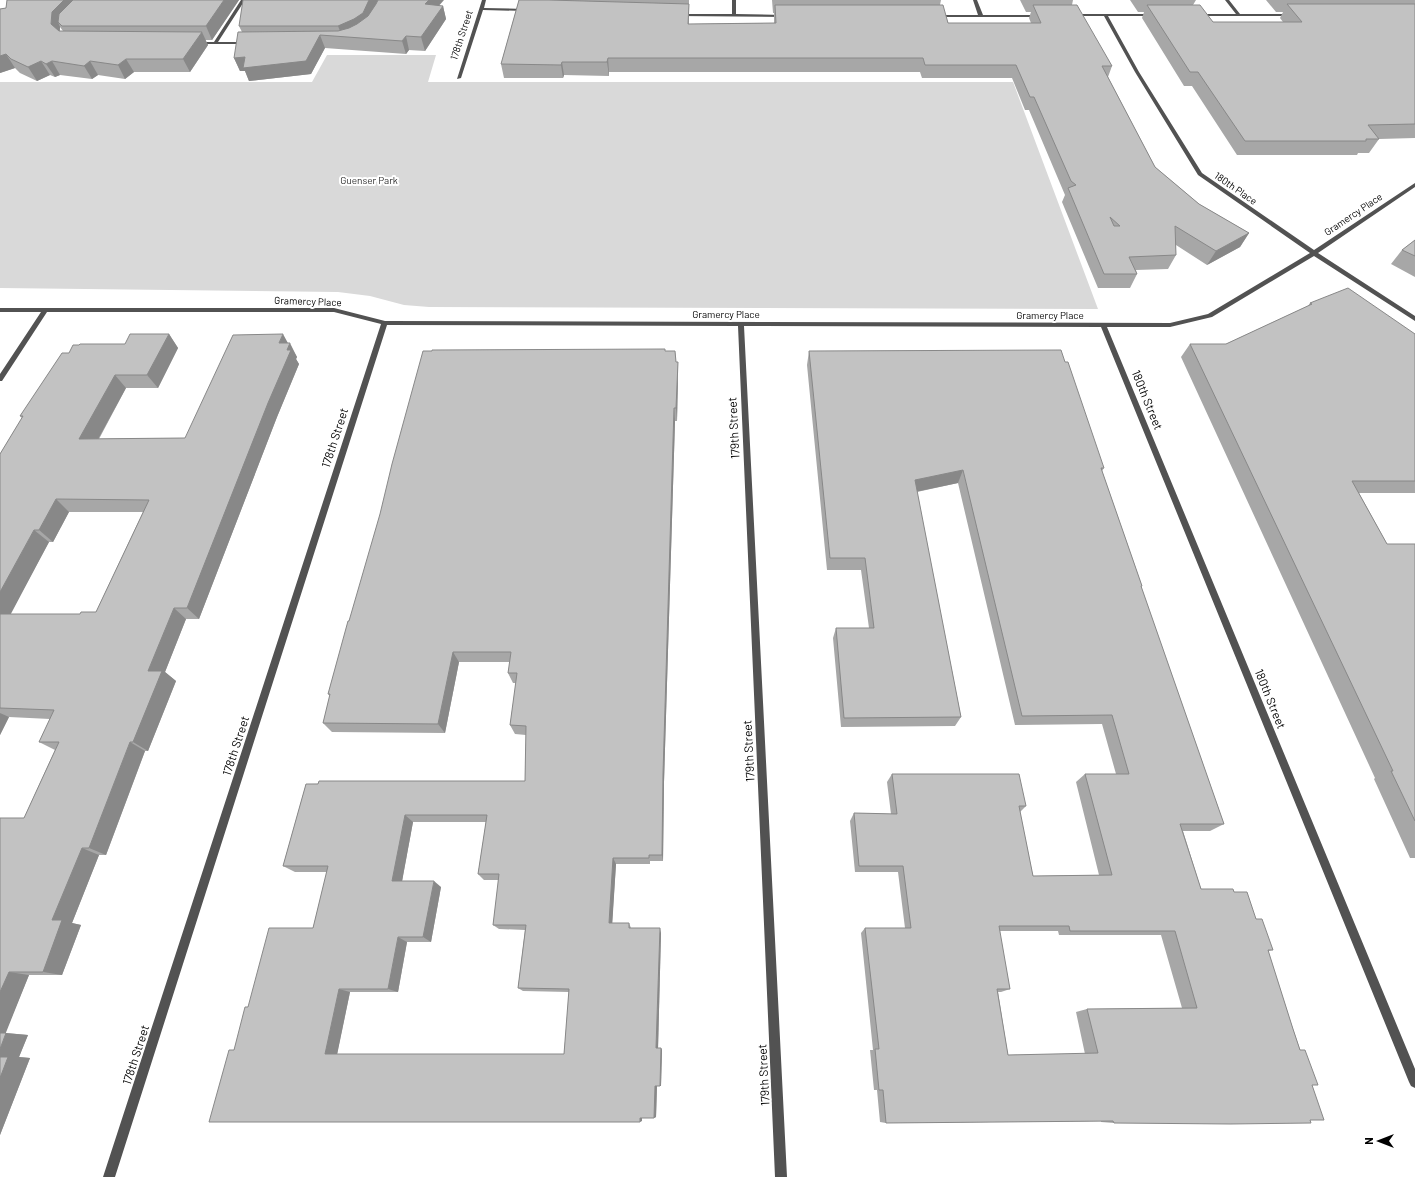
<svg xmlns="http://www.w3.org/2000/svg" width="1415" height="1177" font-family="Barlow,sans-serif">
<rect width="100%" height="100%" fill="#fff"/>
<polygon fill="#d9d9d9" points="327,55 436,55 428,82 1013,82 1098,309 429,307 404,305 370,296 338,292 0,288 0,82 312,82"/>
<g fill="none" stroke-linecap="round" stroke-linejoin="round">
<polygon fill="#525252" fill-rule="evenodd" points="241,0 245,0 218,42 247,42 249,43 249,44 195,44 195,43 197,42 214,42"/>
<g fill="#525252" fill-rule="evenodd">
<polygon points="482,0 486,0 484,8 526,9 528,10 526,11 483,10 461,78 457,79"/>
<polygon points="732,0 736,0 736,14 784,15 786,16 784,17 679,16 677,15 679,14 732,14"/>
<polygon points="973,0 977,0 983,15 1040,15 1042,16 1040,17 935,17 933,16 935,15 978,15"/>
<polygon points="1225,0 1229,0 1240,14 1292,14 1294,15 1292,16 1197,16 1195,15 1197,14 1236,14"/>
<polygon points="1073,14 1156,14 1156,15 1154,16 1108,16 1139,72 1202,173 1314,250 1415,183 1415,187 1318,253 1415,316 1415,321 1314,256 1212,317 1170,327 1107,327 1415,1069 1415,1088 1411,1086 1409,1082 1101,327 744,326 787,1177 775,1177 738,326 387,325 115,1177 103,1177 381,324 334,312 47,312 2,381 0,381 0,374 41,312 0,312 0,308 334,308 385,321 1170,323 1208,314 1310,253 1198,175 1135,72 1104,16 1071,16 1071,15"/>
</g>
</g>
<g fill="#a7a7a7" fill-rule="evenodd">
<path d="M7,0h232l-27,40h-7l3,5 -18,27h-56l-9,7 -27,-4 -6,4 -32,-4 -5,2 -5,-2 -13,6 -17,-8 -5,-5 -15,5v-64l6,-1zM60,27l3,4h-3z"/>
<polygon points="519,0 689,0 689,24 774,23 774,13 773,13 772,0 941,0 940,5 948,23 1031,23 1029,18 1031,12 1026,12 1020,0 1196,0 1193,5 1213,22 1283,22 1280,18 1283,12 1276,12 1266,0 1415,0 1415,138 1379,139 1369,153 1358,153 1357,155 1237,155 1192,86 1184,86 1142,18 1144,12 1138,12 1130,0 1073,0 1072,5 1112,66 1108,77 1155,167 1199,204 1249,233 1240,247 1207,265 1176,245 1176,255 1168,269 1136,270 1137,274 1130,288 1098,288 1062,202 1065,195 1029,110 1025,110 1012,78 922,78 920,72 609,72 609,76 564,75 563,78 504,78 501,64"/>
<polygon points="439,6 443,6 446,19 425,51 409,50 406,54 325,48 311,74 249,81 245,71 240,71 234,58 242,32 239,26"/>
<polygon points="1415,240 1415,277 1391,264 1402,250"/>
<polygon points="1310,303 1415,334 1415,493 1359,493 1387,544 1415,544 1415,858 1410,858 1374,779 1375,778 1181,357 1190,344 1226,344 1308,306"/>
<path d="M169,334l9,14 -20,40h-32l-27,51 86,-1 103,-95 9,14 -1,2 3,5 -22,53 -78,202h-13l-21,53 11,9 -28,70h-3l-39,104h-7l-27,68 9,2 -19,50h-33l-24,58 23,2 -9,22 11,1 -30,77v-317h24l31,-68 -16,-8 11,-23 -41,-2 -9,18v-281l22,-36 -2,-2 49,-63 56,-9zM69,512h74l-47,100 -16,2h-70l39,-72h4z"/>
<path d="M665,351h10l1,11h2v14l-1,45h-2l-11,361 -1,79h-13v3h-34l-4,59h17l2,5 30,5 -3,115h3l1,2 -1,36h-4l-1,31 -2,1h-12v3l-408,-71 14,-43 65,-79 14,-56h-32l-12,-6 23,-82 219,-3 1,-46 -11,-1 -5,-9 6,-42h-3l-5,-10 2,-11h-51l-14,71 -113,-1 -9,-9 7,-27 -2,-2 21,-73zM413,822h73l-8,52 6,6h15l-6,45 6,4 26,1 -7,58 5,3 46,1 -5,62h-227l13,-62h48l9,-50h24l10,-55 -39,-6z"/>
<path d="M809,351l295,117 -2,3 40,115 -1,1 83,237 -14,7h-27l18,58 33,3 22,27 17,31 -5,1 25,78 19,56 -198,38 -13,-1v-1l-215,2 -6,-1 -3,-32h-3l-4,-40h3l-12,-117 4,-5h40l-7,-56h-43l-5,-51 4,-8 37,1 -4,-32 5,-8 134,32 -6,6 13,64 66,-1 -23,-93 9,-8h31l-14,-50 -87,1 -57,-242 -41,9 44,225 -6,9 -114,1 -8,-89 3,-10h33l-8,-58h-34l-20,-205zM999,931h59l1,4h102l21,73 -95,1 -11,3 9,42 -77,1 -10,-63h3l9,-3z"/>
</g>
<g fill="#888">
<polygon points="64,0 84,0 58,22 60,27 59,37 51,24 52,12"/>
<polygon points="224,0 239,0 212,40 206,26"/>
<polygon points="369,0 380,0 358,33 342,36 338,26"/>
<polygon points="429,0 444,0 429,17 425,4"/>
<polygon points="443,6 446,19 425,51 421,37"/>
<polygon points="202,32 208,45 190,72 183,59"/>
<polygon points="320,35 325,48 311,74 249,81 245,71 240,71 234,58"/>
<polygon points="406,36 409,50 406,54 402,41"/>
<polygon points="6,54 15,68 0,73 0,56"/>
<polygon points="608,58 609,72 609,76 607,62"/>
<polygon points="126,59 134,72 125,79 118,65"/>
<polygon points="41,61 50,75 37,81 28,67"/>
<polygon points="52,61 60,75 55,77 46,64"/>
<polygon points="90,61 98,75 92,79 84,66"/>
<polygon points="562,62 564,75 563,78 561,65"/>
<polygon points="1249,233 1240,247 1207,265 1216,251"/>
<polygon points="169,334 178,348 158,388 147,375"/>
<polygon points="283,334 289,345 290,343 297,357 296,359 299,364 277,417 199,619 187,608 279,343"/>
<polygon points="678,362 678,376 677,421 676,408"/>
<polygon points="115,375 126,388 91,452 79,439"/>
<polygon points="674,408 675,421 664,782 663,861 662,855 663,774"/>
<polygon points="963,470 958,483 910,493 915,480"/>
<polygon points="56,499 69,512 53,542 39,530"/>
<polygon points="34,530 49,542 5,625 0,622 0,592"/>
<polygon points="174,608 186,619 165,672 176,681 148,751 133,742 148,671"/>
<polygon points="453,652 459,662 445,733 438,724"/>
<polygon points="0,713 9,717 0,735"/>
<polygon points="130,742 145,751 106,855 89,848"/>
<polygon points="405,815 413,822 401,887 392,881"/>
<polygon points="82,848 99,855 72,923 81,925 62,975 43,972 52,920"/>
<polygon points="613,858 616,864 612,928 609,923"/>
<polygon points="434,881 441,887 431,942 423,937"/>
<polygon points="660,928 661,933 658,1050 656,1048"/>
<polygon points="398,937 407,942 398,992 388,989"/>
<polygon points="9,972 29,975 5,1035 0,1034 0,992"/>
<polygon points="339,989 350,992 337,1055 325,1054"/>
<polygon points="6,1033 28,1035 19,1057 30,1058 0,1135 0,1049"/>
<polygon points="661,1048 662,1050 661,1086 660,1086"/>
<polygon points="655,1086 657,1086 656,1117 654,1118"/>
<polygon points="642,1117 642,1121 640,1122 640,1118"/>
</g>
<g fill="#c2c2c2" stroke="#888" fill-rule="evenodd">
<polygon points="7,0 64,0 52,12 51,24 59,31 202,32 183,59 126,59 118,65 90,61 84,66 52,61 46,64 41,61 28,67 11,59 6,54 0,56 0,9 6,8"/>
<polygon points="73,0 224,0 206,26 62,26 58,22 59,14"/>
<polygon points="243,0 369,0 363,13 354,19 338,26 239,26"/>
<polygon points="378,0 429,0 425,4 443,6 421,37 406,36 402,41 320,35 306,61 243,68 245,57 234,58 238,32 338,31 349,28 357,24 368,16 376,4"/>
<path d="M519,0h30l140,4 -1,20 88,-1 -1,-18h168l5,18h93l-8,-18h44l35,61h-10l53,101 44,37 50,29 -33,18 -41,-25 1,29 -47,2 8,17h-33l-36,-86 8,-3 -5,-4 -37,-84h-4l-14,-32h-91l-2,-7h-315l-1,4h-45l-1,3 -60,-1zM1110,217l10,9h-6z"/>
<polygon points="1287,4 1415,4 1415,124 1368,125 1379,139 1366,139 1366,141 1245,141 1198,72 1190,72 1147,5 1200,5 1213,22 1302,22"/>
<polygon points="1415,240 1415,256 1402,250"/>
<polygon points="1348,288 1415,334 1415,481 1352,481 1387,544 1415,544 1415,821 1391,771 1393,771 1190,344 1226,344 1312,304 1310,303"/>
<polygon points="130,334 169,334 147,375 115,375 79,439 185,438 233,335 283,334 279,343 290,343 287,350 291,350 268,403 187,608 174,608 148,671 162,671 133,742 130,742 89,848 82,848 52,920 62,920 43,972 9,972 0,992 0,818 24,818 59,742 39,742 54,710 0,708 0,614 80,614 81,612 96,612 149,500 56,499 39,530 34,530 0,592 0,454 23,416 20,416 62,353 69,353 73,345 79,345 80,344 125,344"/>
<path d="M665,349v2h10l1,11h2l-2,46h-2l-11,366 -1,81h-13v3h-36l-4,65h20v5h31l-4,120h5l-1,38h-5l-1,32h-14v4h-431l20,-72h5l11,-43h3l21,-79h44l15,-62h-45l23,-82h12l1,-3h206l1,-55 -16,-1 7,-52h-9l3,-21h-58l-15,72 -115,-1 7,-29h-2l20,-73h1l31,-107 12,-50 31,-113h9v-1zM405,815h82l-9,59h21l-6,51h33l-8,63 51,1 -5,65h-239l14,-65h49l10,-52h25l11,-56h-42z"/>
<path d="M1061,350l4,12h3l36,106h-3l41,118h-1l83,238h-44l21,65h32l1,3h13l9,27h6l11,31h-5l25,79 7,21h5l13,35h-6l12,35h-14l1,3 -81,1 -116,-1 -1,-2 -227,2 -3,-33h-4l-4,-41h4l-14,-121h46l-8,-62h-44l-5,-53 43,1 -5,-40h127l7,32h-7l14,70 79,-1 -27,-101h44l-17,-59 -90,1 -59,-246 -48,10 46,237 -117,1 -8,-90h38l-9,-70h-35l-21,-207zM999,926h70l1,5h105l22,77 -110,1 11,44 -90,2 -11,-66h13z"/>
<polygon points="0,1033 6,1033 0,1049"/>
<polygon points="0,1057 8,1057 0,1078"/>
</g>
<g text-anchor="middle" stroke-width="4" stroke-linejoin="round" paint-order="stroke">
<g font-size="10" fill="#000" stroke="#fff">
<text transform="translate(461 35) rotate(-72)" y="4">178th Street</text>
<text transform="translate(1236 188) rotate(35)" y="4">180th Place</text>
<text transform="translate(1353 214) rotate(-34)" y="4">Gramercy Place</text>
<text transform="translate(308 301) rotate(2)" y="4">Gramercy Place</text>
<text x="726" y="318">Gramercy Place</text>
<text x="1050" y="319">Gramercy Place</text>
</g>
<g font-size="10" fill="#303030" stroke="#fff">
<text x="369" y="184">Guenser Park</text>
</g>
<g font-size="12" fill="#000" stroke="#fff">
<text transform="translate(1147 400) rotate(68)" y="4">180th Street</text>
<text transform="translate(734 428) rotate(-93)" y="4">179th Street</text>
<text transform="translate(335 438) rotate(-72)" y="4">178th Street</text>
<text transform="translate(1270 699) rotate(68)" y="4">180th Street</text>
<text transform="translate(236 746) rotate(-72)" y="4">178th Street</text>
<text transform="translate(749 751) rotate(-93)" y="4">179th Street</text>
<text transform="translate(136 1055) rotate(-72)" y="4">178th Street</text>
<text transform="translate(764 1075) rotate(-93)" y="4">179th Street</text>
</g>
</g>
<g transform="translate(1379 1141) rotate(270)" stroke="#ffffff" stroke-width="3" paint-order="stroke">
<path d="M0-3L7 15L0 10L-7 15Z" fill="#000000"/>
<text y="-6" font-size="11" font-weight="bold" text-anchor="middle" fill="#000000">N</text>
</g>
</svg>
